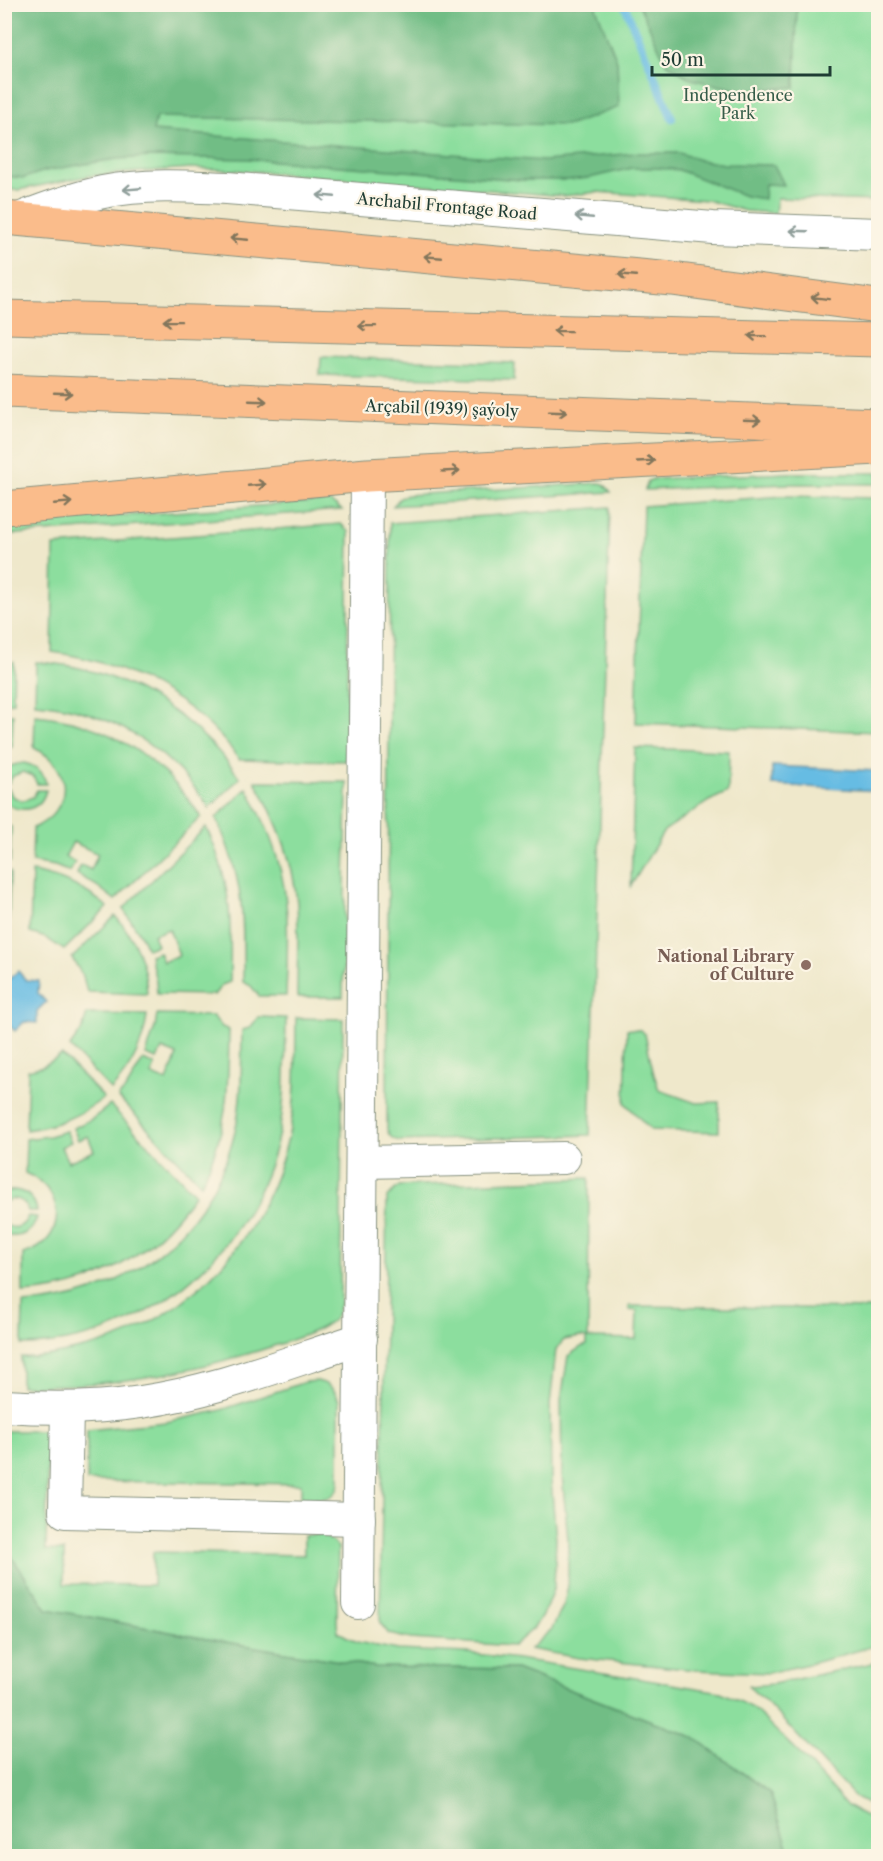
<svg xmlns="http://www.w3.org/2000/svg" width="883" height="1861" font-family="'Libre Caslon Text',serif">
<rect width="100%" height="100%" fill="#fcf5e5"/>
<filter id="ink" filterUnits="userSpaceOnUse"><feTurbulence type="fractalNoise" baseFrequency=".0167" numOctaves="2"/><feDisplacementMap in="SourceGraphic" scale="12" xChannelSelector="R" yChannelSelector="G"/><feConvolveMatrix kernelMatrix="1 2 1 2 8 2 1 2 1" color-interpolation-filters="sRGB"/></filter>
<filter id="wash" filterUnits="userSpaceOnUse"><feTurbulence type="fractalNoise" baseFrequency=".008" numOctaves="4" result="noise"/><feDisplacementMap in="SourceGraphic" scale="24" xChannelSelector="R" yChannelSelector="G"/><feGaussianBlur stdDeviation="1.35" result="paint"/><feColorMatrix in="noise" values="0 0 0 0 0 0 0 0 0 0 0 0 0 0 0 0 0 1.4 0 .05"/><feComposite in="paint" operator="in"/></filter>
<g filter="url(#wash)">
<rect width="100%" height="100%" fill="#efe8cb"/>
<g fill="#8cde9e" stroke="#568e69" stroke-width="1.5">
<polygon points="4,5 878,5 878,201 777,198 775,213 745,211 707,200 597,192 564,196 250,171 190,168 89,176 18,190 5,190"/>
<polygon points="321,357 515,363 514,380 320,375"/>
<polygon points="788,473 878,473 878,484 788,484 645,490 648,481 653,479"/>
<polygon points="599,483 604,484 611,492 393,506 400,498 407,495"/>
<polygon points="784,496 878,498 878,732 636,723 643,506"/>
<polygon points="329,501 342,510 5,535 5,524"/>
<path d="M610,507l-20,628 -190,6c-8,-2 -11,-4 -13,-12l3,-606z"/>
<path d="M341,524l8,8 -3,229 -107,-2c-44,-61 -115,-97 -187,-107l2,-106z"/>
<polygon points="5,662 14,662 13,702 5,703"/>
<path d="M36,662c83,4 157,51 204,116l-31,30c-39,-60 -102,-100 -174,-105z"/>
<polygon points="5,714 13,714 12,747 5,750"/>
<path d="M35,715c71,6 127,43 166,102l-86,83 -18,-14 -20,-12 4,-9 10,5 7,-16 -25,-12 -8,15 10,5 -5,10 -15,-6 -23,-4 1,-34c40,-17 41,-62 1,-80z"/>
<polygon points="635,748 729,751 728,792 709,801 664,831 631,886"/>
<path d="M24,763c12,3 20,8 22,21h-9l-4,-8 -10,-4 -10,4 -4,7h-4c-1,-16 3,-18 19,-20z"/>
<path d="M255,781l92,1 -4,215h-46c0,-31 2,-63 0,-94 -4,-44 -20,-84 -42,-122z"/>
<path d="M247,788c20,36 35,73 39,114 3,31 1,63 0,94h-27l-8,-10 -8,-4c1,-66 1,-103 -27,-164z"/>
<path d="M5,789h4l3,7 10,5 11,-4 4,-7h9c-5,21 -25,24 -41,13z"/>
<polygon points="5,824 11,827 10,862 5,862"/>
<path d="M206,827c27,56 25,95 24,155l-8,3 -8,10 -57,-1 -1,-13 -6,-26 9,-3 4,10 16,-7 -10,-26 -16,6 4,10 -10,4 -5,-12 -19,-28z"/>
<polygon points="10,872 8,933 5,933 5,873"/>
<path d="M32,872c31,6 50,15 76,35l-44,43 -18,-12 -16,-5z"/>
<path d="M115,916c20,21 31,49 32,78l-60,-2 -4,-16 -11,-18z"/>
<path d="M87,1014l60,1c-3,29 -16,54 -36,75l-41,-43 12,-17z"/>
<path d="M157,1015l56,1 9,11 7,3c-1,60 0,99 -28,154l-83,-87 8,-8 17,-29 12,5 -4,10 16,6 10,-26 -15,-6 -5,10 -11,-4 9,-28z"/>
<path d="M258,1017l28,1c-1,42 1,86 -10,127 -30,113 -136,200 -254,200l1,-41c97,-4 180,-66 209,-161 11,-36 9,-75 10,-113l8,-2z"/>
<path d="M296,1018l47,1 -3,284c-2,6 -2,12 -7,17 -13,11 -34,17 -50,23 -51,17 -104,30 -157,37 -35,5 -70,6 -105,6v-29c20,1 40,-4 59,-8 100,-22 178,-102 205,-200 13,-42 10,-87 11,-131z"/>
<polygon points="627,1029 641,1030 645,1034 653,1071 659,1090 696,1103 719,1102 719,1132 651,1130 625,1103"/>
<path d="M62,1055l42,43c-25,18 -48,28 -78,32l2,-60 15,-4z"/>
<path d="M110,1105l85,89c-42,60 -98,95 -172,99v-39c45,-12 44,-64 2,-81l1,-34 23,-3 17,-5 5,11 -10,5 7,15 26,-11 -6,-15 -10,4 -5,-12 19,-9z"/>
<polygon points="589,1178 588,1338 636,1339 637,1311 629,1310 629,1306 878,1309 878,1645 817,1662 768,1673 696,1670 579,1658 530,1649 552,1629 564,1604 568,1586 568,1539 562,1475 561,1400 568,1356 581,1347 587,1345 587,1338 580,1337 564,1340 556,1349 550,1405 551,1480 556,1539 554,1587 546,1608 534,1628 513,1646 411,1639 389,1634 380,1623 387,1197 399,1186"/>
<path d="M15,1190c12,2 20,8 22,21h-9c-4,-12 -13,-15 -23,-9v-10z"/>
<path d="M28,1216l9,1c-4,16 -17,22 -32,18v-11c9,7 19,3 23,-8z"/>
<path d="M317,1381c13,3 19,9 22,21v81c-3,20 -23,16 -38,15v-14l-214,-3v-51l79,-8 52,-11 87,-29z"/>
<polygon points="5,1431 48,1431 46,1550 64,1551 64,1584 153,1585 153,1552 304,1555 304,1535 324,1535 338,1547 337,1622 338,1632 357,1642 398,1650 467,1653 518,1659 721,1692 753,1708 806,1760 847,1806 878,1823 878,1856 791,1856 770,1793 693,1737 516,1669 376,1667 207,1639 47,1609 5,1547"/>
<polygon points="878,1662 878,1810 857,1799 766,1702 748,1686 773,1684"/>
</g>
<g fill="#71bd85" stroke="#487d5c" stroke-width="1.5">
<polygon points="595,5 617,61 619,107 570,125 156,117 153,131 544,161 636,153 679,153 700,160 724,164 774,165 784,185 765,184 764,199 745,196 679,170 657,168 632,168 589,178 570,180 522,180 248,159 150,157 117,159 79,165 45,171 24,178 5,176 5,5"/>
<polygon points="639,5 797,5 795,87 743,91 691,79 666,63"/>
<polygon points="5,1547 47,1609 207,1639 376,1667 516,1669 693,1737 770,1793 791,1856 5,1856"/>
</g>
<g fill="#66bce3" stroke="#427c8c" stroke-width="1.5">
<polygon points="772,766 878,771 878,791 772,785"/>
<polygon points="18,971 26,980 39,981 38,993 46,1002 37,1011 37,1023 24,1022 15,1031 5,1022 5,979 9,979"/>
</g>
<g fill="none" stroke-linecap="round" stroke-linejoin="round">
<polyline stroke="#66bce3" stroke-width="8" points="624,4 672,118"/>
</g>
</g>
<g filter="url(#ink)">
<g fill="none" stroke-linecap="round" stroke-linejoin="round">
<g stroke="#879280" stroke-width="34">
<g id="minor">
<path d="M19,219c28,-11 55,-21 84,-27 40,-8 83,-6 124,-4l486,40 165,6"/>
<polyline points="362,1162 564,1158"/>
<path d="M4,1406c46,3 92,3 137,-4 76,-11 147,-40 220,-63"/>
<polyline points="67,1408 65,1512 359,1519"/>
<polyline points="358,1603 367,475"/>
</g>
</g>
<g stroke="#879280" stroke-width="35">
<g id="major">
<polyline points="4,218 672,279 878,306"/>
<polyline points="4,317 878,340"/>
<polyline points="4,391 878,425"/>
<polyline points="4,508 367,475 878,448"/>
</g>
</g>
<use href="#minor" stroke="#fff" stroke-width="32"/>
<use href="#major" stroke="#fabc8b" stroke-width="33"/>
</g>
<defs><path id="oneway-shaft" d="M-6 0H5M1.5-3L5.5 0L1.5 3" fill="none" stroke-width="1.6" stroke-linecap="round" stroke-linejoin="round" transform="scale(1.5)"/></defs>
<g stroke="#8f9e9a">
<use href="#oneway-shaft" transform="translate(132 189) rotate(175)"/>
<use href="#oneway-shaft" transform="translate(326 196) rotate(-175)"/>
<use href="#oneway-shaft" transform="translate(584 217) rotate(-175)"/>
<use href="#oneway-shaft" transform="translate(799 231) rotate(-178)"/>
</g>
<g stroke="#82765b">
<use href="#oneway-shaft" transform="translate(239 239) rotate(-175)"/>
<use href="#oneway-shaft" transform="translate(433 257) rotate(-175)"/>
<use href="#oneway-shaft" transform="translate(627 275) rotate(-175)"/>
<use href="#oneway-shaft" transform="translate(820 298) rotate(-173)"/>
<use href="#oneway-shaft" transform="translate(172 321) rotate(-179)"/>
<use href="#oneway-shaft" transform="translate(367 326) rotate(-179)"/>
<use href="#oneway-shaft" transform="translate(562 331) rotate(-179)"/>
<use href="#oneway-shaft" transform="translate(757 336) rotate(-179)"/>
<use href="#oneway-shaft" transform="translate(63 393) rotate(2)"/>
<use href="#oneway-shaft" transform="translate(258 401) rotate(2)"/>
<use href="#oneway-shaft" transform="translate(558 412) rotate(2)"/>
<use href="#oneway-shaft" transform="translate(752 420) rotate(2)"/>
<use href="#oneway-shaft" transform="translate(646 461) rotate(-3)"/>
<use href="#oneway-shaft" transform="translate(451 471) rotate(-3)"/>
<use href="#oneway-shaft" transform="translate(257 485) rotate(-5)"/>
<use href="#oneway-shaft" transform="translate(63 503) rotate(-5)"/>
</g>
</g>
<circle fill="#8d6e63" stroke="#fcf5e5" stroke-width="2" cx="806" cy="965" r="6"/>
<g text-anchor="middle" stroke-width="4.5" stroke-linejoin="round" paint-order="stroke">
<g font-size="16" fill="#355d49" stroke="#fcf5e5">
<text x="738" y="101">Independence<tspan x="738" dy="18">Park</tspan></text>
</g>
<g font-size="16" fill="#1f3d34" stroke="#fcf5e5">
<text transform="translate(447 206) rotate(5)" y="6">Archabil Frontage Road</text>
<text transform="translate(442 408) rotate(2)" y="6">Arçabil (1939) şaýoly</text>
</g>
<g font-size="16" font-weight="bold" fill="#785e54" stroke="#fcf5e5" text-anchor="end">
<text x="794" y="962">National Library<tspan x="794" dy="18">of Culture</tspan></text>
</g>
</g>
<rect width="883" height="1861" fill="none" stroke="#fcf5e5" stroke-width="24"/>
<path d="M652 66v9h178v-9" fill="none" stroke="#1f3d34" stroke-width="3"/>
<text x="661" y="66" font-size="18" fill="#1f3d34" stroke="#fcf5e5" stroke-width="4.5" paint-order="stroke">50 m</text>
</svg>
